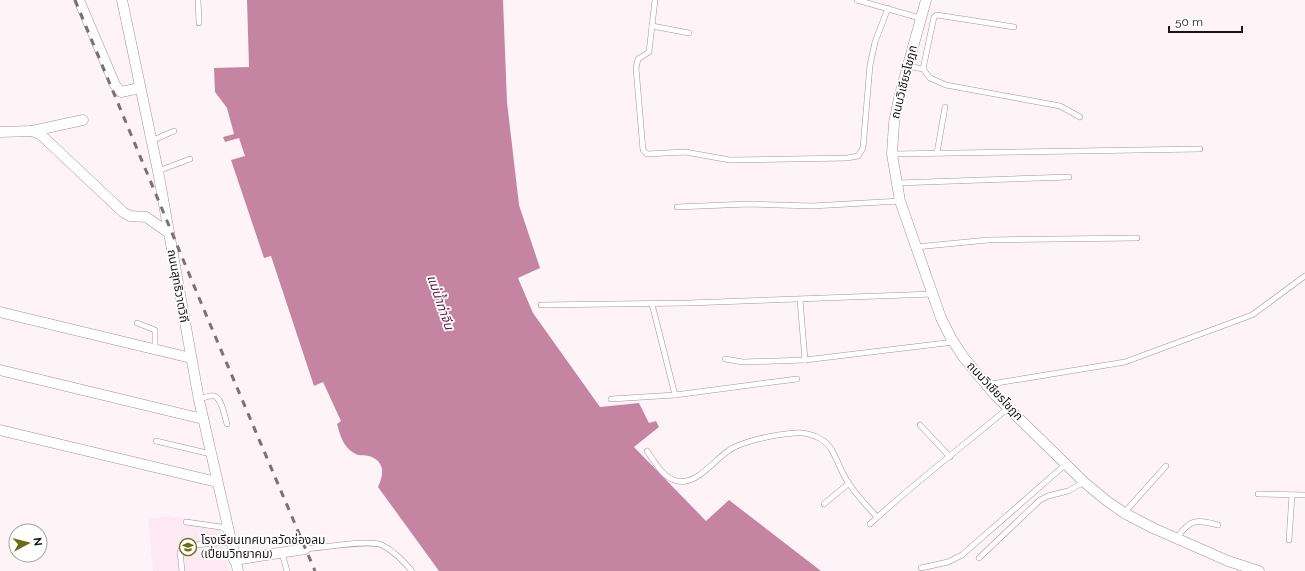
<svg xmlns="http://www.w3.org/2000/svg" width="1305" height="571" font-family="Raleway,'Noto Sans Thai',sans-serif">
<rect width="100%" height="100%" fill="#fef4f8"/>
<polygon fill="#fde9f1" points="169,516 220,523 229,571 153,571 148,519"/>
<path fill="#c585a2" d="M247,0h256l4,102 12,103 21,63 -22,10 15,35 67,94 39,-4 10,20 7,-2 3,6 -25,20 72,74 23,-21 92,71h-382l-61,-84c5,-11 8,-23 -6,-30 -5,-3 -13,0 -18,-4 -11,-6 -14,-18 -17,-29l4,-3 -18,-39 -9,4 -43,-130 -7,2 -33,-98 14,-4 -6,-18 -14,4 -2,-5 11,-3 -7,-26 -12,-16 -1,-24 35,-1z"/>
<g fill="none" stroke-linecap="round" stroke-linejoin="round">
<g stroke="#a7909a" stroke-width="6">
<g id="lane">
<polyline points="198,0 199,23"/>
<polyline points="655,0 649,52 638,59 636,68 643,150 647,154 685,152 730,160 847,158 858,156 863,148 870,65 875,42 888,8"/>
<polyline points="857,0 920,18"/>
<polyline points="652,26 689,33"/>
<polyline points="907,66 923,69 934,17 937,15 1014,27"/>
<polyline points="923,69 930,78 946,85 1060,106 1080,117"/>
<polyline points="151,141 174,131"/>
<polyline points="937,153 945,107"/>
<polyline points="892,154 1200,149"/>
<polyline points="158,171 190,159"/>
<polyline points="897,183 1069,177"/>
<polyline points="677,207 749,204 812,206 900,201"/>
<polyline points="916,247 988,240 1137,238"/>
<polyline points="800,300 805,360 954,342"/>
<polyline points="652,304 675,395 797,379"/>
<polyline points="541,305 688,303 933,294"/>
<polyline points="137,323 155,330 155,348"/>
<polyline points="725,359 743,362 805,360"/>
<polyline points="985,385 1125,362 1252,315 1305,276"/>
<polyline points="611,399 675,395"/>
<path d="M199,400c4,-2 11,-5 15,-4 8,2 11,22 13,28"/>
<polyline points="920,425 950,457"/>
<polyline points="156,441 211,454"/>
<path d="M647,451c7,10 15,25 27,29 21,8 39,-19 54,-29 13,-10 50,-17 67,-18 8,-1 19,2 26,6 15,9 17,30 27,43 8,13 19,24 29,35"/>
<polyline points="1258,494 1305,495"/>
<polyline points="824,504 848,484"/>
<polyline points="1124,513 1166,466"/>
<polyline points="186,522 221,527 228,531"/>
<path d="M870,524c44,-41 92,-77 138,-116"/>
<path d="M1176,539c14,-20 19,-20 42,-14"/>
<polyline points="1289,540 1292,495"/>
<path d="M305,549c17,-1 64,-10 77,-4 12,6 21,16 30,26"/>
<polyline points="282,553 287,571"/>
<polyline points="979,558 1040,500 1048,496 1068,491 1084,482"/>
<polyline points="921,568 948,562 962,555 1066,464"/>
<polyline points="182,571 180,552 183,546 230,542"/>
</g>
</g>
<g stroke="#a7909a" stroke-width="11">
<g id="street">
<polyline points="79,0 115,85 121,92 140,88"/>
<polyline points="122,0 158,171 199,400 238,571"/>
<polyline points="926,0 899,98 894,123 892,154 900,201 941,318 951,338 964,358 995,395 1084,482 1107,501 1124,513 1153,528 1228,561 1259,571"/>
<polyline points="32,131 83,120"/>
<polyline points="0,132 32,131 40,134 123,212 130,216 146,217 169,233"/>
<polyline points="0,312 191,358"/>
<polyline points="0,370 203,419"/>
<polyline points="0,430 217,482"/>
<polyline points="234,560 305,549"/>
</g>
</g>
<use href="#lane" stroke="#fff" stroke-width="5"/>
<use href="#street" stroke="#fff" stroke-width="10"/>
<polyline stroke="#7a7175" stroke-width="3" stroke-dasharray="7 7" stroke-linecap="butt" points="75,0 207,317 315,571"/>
</g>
<defs>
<g id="school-ring" transform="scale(0.9)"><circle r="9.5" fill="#fff" stroke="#6a6e11" stroke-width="1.5"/><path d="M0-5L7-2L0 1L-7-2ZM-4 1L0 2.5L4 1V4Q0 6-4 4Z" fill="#6a6e11"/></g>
</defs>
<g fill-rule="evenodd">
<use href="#school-ring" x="188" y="547"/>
</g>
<g text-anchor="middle" stroke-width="3.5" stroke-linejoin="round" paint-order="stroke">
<g font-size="12" fill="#1b1316" stroke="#fff">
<text transform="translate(904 82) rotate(-76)" y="4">ถนนวิเชียรโชฎก</text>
<text transform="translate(178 286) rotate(80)" y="4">ถนนสุทธิวาตวิถี</text>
<text transform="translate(995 391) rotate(47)" y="4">ถนนวิเชียรโชฎก</text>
</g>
<g font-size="12" fill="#1b1316" stroke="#fff" text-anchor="start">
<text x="201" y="544">โรงเรียนเทศบาลวัดช่องลม<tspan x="201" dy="14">(เปี่ยมวิทยาคม)</tspan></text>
</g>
<g font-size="13" font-style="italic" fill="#681c45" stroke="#fff">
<text transform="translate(441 302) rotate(71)" y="5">แม่น้ำท่าจีน</text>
</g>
</g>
<g transform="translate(28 543) rotate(83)"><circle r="19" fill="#ffffff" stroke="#a4a1a2"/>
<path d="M0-3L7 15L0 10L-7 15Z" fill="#6a6e11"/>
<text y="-6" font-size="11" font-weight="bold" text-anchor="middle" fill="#1b1316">N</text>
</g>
<path d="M1169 26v6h73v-6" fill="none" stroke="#1b1316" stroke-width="2"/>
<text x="1175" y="26" font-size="12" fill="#1b1316" stroke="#ffffff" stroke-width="3" paint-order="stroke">50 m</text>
</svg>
